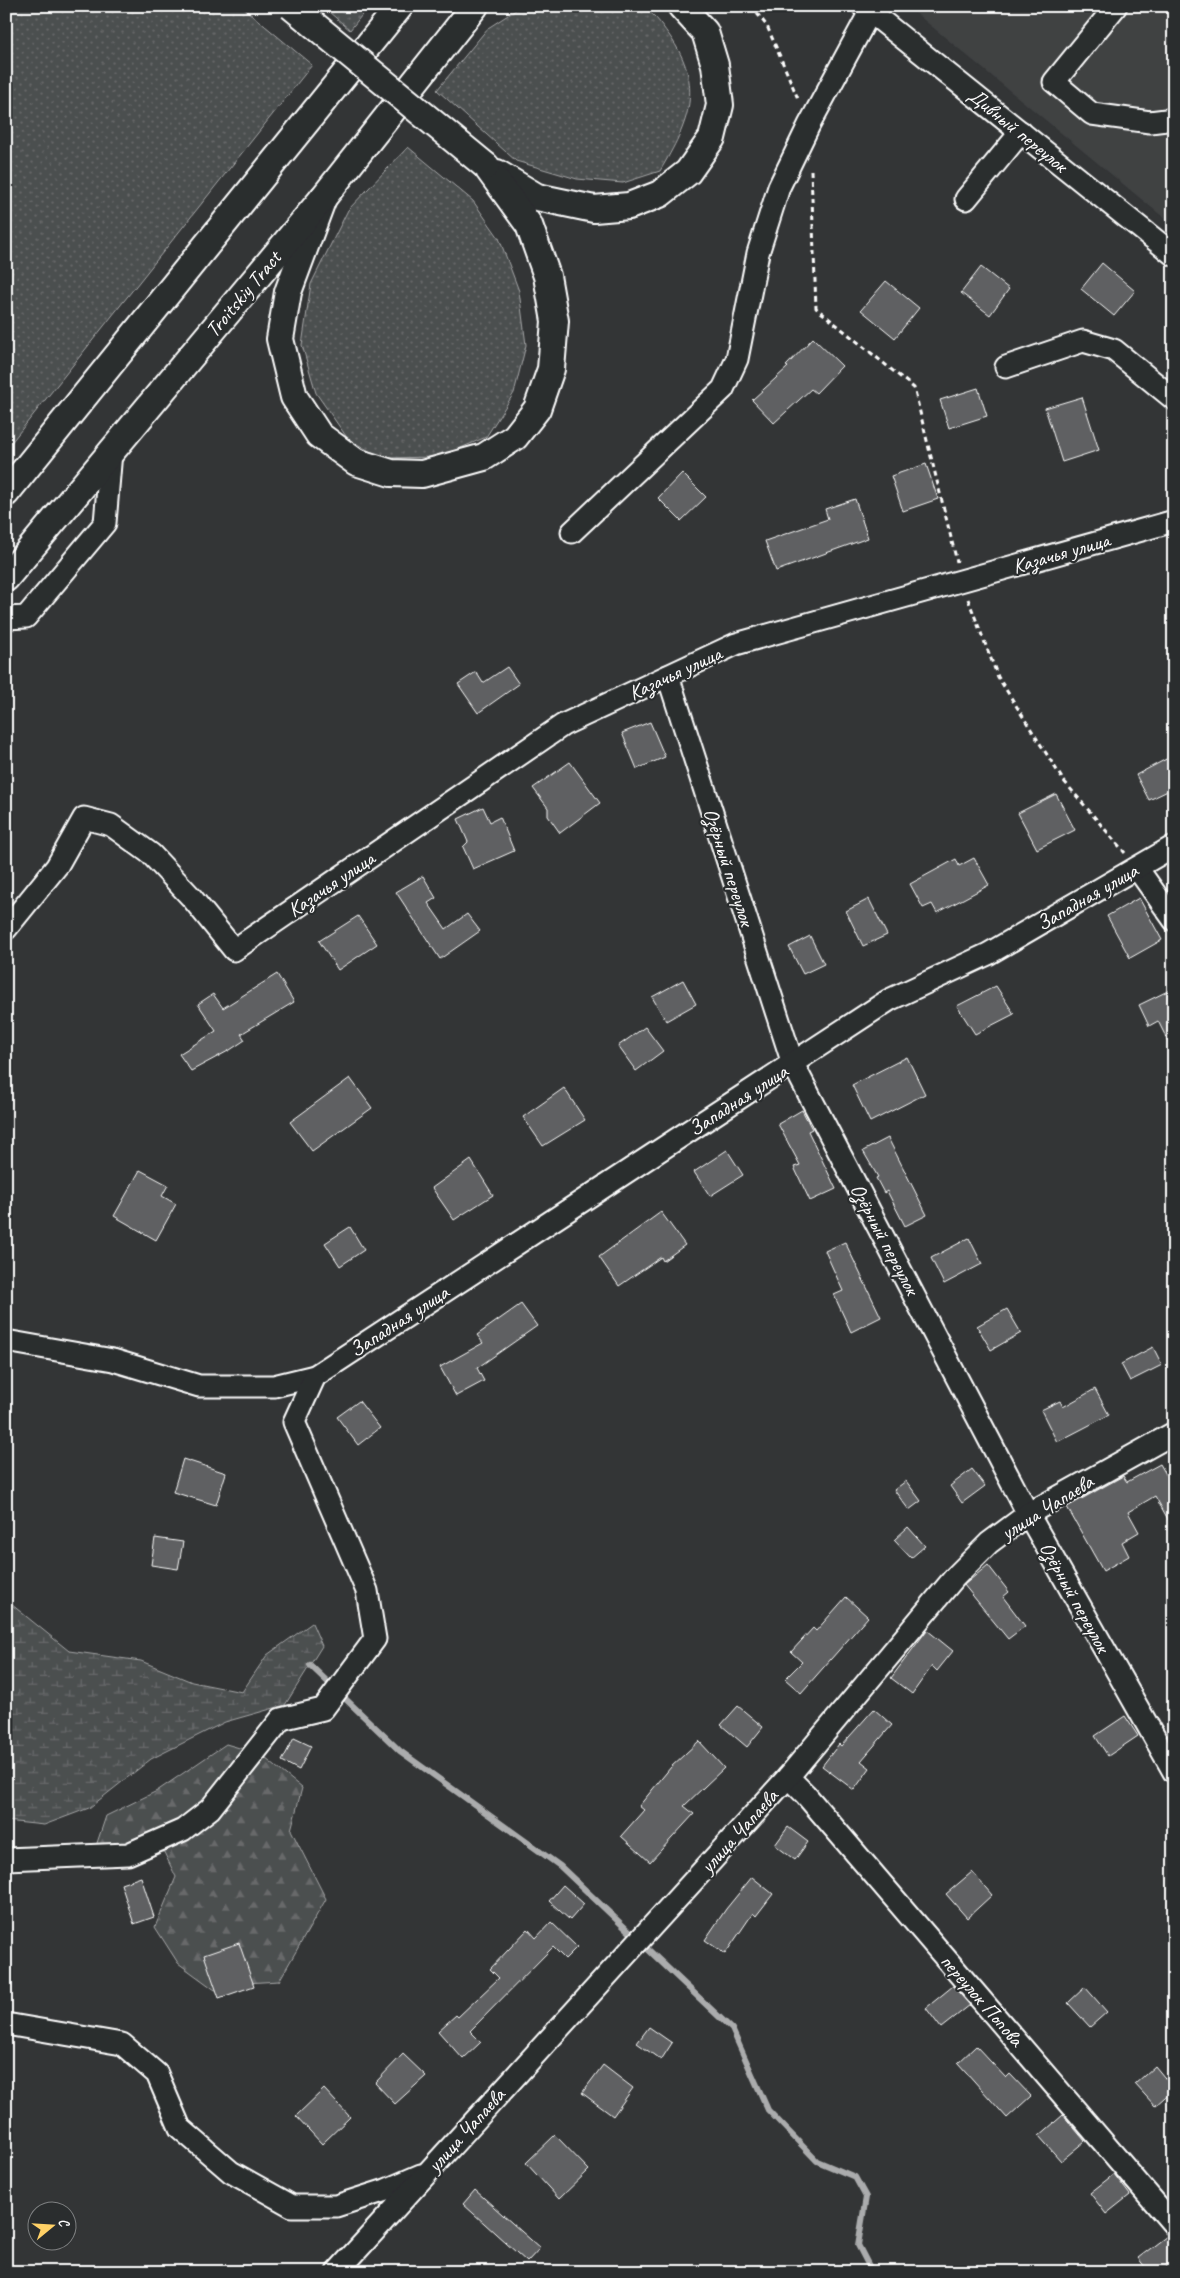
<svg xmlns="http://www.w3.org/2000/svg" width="1180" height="2278" font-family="Caveat,sans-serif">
<defs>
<pattern id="grass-dots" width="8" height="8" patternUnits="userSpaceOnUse" patternTransform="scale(1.25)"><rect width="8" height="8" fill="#4c4f50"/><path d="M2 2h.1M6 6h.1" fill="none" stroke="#67696a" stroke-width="1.8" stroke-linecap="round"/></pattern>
<pattern id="forest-firs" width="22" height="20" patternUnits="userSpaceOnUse" patternTransform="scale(1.25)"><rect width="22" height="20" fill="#4c4f50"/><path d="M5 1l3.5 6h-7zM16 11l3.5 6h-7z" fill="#67696a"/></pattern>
<pattern id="wetland-marsh" width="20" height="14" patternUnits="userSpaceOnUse" patternTransform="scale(1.25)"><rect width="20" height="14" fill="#4c4f50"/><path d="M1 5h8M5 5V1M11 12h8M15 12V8" fill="none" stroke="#67696a"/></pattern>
</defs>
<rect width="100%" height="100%" fill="#333536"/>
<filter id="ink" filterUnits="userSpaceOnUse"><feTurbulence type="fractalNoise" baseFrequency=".02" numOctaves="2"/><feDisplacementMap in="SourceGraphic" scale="10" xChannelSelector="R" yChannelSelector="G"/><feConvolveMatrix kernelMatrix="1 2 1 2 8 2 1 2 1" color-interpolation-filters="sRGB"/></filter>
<g filter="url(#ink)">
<polygon fill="#404243" points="907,6 1174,6 1174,226"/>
<g fill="url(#grass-dots)" stroke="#a6a7a8">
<polygon points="6,6 241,6 312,65 6,449"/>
<polygon points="322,6 369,6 350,30"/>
<path d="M522,6h117c15,6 21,17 30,29 36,51 20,87 -9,136l-37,12 -46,-4 -61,-18 -79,-71 51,-62z"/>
<polygon points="408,147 473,201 499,238 519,291 526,345 514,393 486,437 440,457 382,458 348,439 316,393 302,345 311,284 348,210"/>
</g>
<polygon fill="url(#forest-firs)" stroke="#a6a7a8" points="226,1744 260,1754 302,1788 291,1830 326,1899 279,1981 246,1983 215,1990 178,1963 155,1927 176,1877 159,1842 96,1846 106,1816 157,1791"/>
<polygon fill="url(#wetland-marsh)" stroke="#a6a7a8" points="6,1600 69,1651 141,1661 192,1682 242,1692 267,1655 312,1623 322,1646 285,1705 225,1722 151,1759 89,1808 44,1825 6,1821"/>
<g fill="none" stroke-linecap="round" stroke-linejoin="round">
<polyline stroke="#abacad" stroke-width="6" points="310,1665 400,1751 560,1866 732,2029 768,2110 817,2161 855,2177 866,2197 858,2245 872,2272"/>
</g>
<g fill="#5f6162" stroke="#fff">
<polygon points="1102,263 1135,291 1114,316 1081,289"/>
<polygon points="981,267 1009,289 990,315 961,293"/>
<polygon points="886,281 919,308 895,338 861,310"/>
<polygon points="813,338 842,366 816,393 811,389 774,423 752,400 788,367 786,366"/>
<polygon points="978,388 987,416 949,428 940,400"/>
<polygon points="1082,397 1099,450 1062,462 1045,408"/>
<polygon points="926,464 938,499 903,511 891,476"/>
<polygon points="682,473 706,497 681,521 658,498"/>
<polygon points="855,499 868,538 776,571 765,541 828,519 825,509"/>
<polygon points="507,667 519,684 478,713 458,684 476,672 483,683"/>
<polygon points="650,722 665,757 637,769 622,733"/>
<polygon points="1174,755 1174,788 1149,800 1136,775"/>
<polygon points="570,762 600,803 560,833 548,816 548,808 533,788"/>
<polygon points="1056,794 1075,830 1037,849 1018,813"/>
<polygon points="483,807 490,822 500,817 514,851 473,869 463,847 468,842 458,819"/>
<polygon points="974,858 989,885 937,913 932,904 923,908 910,884 956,859 959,866"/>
<polygon points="423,876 436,898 428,903 446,929 467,914 480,931 440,959 396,892"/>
<polygon points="1139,898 1162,940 1130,958 1107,916"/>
<polygon points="869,899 887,935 863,946 846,911"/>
<polygon points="358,916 377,944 338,970 319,941"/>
<polygon points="810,936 824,964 803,974 789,947"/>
<polygon points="277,974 294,1002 241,1034 245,1040 230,1050 191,1071 179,1054 216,1031 198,1004 213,994 223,1008"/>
<polygon points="683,980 696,1004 666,1021 652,997"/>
<polygon points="996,986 1014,1014 975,1034 957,1006"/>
<polygon points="1174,988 1174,1053 1158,1021 1149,1026 1139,1005"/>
<polygon points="645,1027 663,1051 636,1071 618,1046"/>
<polygon points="907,1057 925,1094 870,1122 852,1085"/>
<polygon points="350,1078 372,1108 312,1151 290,1122"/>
<polygon points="564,1088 585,1120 543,1146 523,1117"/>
<polygon points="802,1110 812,1129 808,1131 836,1189 810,1201 794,1167 800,1165 778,1124"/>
<polygon points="888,1138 927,1215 905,1226 887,1191 884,1193 876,1178 878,1177 863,1151"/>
<polygon points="727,1150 743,1175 710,1196 694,1172"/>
<polygon points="471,1160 493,1195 454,1220 432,1188"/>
<polygon points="140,1170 168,1185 162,1196 176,1204 156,1240 114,1216"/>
<polygon points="661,1212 685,1245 663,1261 661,1257 619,1286 599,1257"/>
<polygon points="350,1227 364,1250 340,1266 325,1243"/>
<polygon points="969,1238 982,1264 944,1284 931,1258"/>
<polygon points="845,1242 881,1317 851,1332 834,1295 843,1291 825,1251"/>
<polygon points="521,1304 537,1326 477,1368 484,1381 456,1396 440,1367 483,1343 477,1335"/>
<polygon points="1007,1309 1021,1333 991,1350 977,1326"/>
<polygon points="1153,1347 1162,1365 1130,1381 1121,1364"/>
<polygon points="1095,1389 1109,1415 1057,1442 1041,1410 1060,1401 1063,1407"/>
<polygon points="359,1401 380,1428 358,1445 337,1417"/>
<polygon points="183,1459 226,1473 216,1505 173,1492"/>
<polygon points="1160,1464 1174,1488 1174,1530 1155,1496 1128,1512 1139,1532 1122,1542 1129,1556 1103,1571 1067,1507 1123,1476 1127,1482"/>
<polygon points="972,1469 985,1486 962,1503 950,1486"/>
<polygon points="906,1481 921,1501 909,1510 894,1490"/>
<polygon points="908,1527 925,1546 911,1558 894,1540"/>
<polygon points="155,1538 183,1542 178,1569 151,1565"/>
<polygon points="988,1565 1009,1592 1003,1597 1025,1626 1008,1639 964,1585"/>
<polygon points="846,1597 868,1617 801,1693 785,1679 802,1662 791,1652 813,1628 816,1631"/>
<polygon points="927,1630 953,1651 937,1671 932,1666 912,1694 891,1678"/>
<polygon points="738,1706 763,1727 747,1747 721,1725"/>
<polygon points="874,1709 892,1725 861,1761 870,1768 854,1790 822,1766 839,1744 841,1746"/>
<polygon points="1125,1716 1138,1736 1108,1756 1095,1736"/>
<polygon points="294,1738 311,1746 299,1770 282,1761"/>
<polygon points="699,1741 724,1768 684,1806 694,1814 650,1862 621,1836 644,1810 639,1806 671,1767"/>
<polygon points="788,1827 808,1842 795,1860 775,1845"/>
<polygon points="972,1872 992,1895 967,1918 946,1894"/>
<polygon points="141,1877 154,1917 134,1924 121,1884"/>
<polygon points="752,1877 773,1894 756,1916 753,1913 725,1954 705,1940 726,1909"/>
<polygon points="563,1885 584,1904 570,1920 549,1901"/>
<polygon points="551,1922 577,1947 565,1959 553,1947 470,2031 481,2042 463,2059 438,2031 456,2015 458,2017 499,1978 490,1969 528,1929 536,1938"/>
<polygon points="239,1943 254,1986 219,1998 204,1955"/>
<polygon points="953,1986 970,2005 941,2028 926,2008"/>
<polygon points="1085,1987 1107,2012 1090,2027 1068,2003"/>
<polygon points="649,2027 672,2043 661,2060 637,2043"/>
<polygon points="976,2046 1006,2078 1010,2074 1031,2096 1007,2118 958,2063"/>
<polygon points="403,2054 426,2076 395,2104 375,2083"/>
<polygon points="603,2065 633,2088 613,2116 582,2093"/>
<polygon points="1155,2066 1174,2089 1155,2106 1135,2084"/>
<polygon points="324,2089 350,2117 322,2144 296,2116"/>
<polygon points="1063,2115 1085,2141 1061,2161 1039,2136"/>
<polygon points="555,2135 589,2170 559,2199 526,2163"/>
<polygon points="1114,2174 1130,2195 1106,2214 1090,2193"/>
<polygon points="475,2190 540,2248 527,2262 463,2204"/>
<polygon points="1167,2236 1174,2245 1174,2261 1160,2272 1149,2272 1138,2258"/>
</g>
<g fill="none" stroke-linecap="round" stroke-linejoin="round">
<g stroke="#fff" stroke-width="25">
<g id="minor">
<polyline points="863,6 1174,255"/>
<polyline points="1116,6 1054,82 1092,114 1150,122 1174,119"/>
<polyline points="966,199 1021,132"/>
<polyline points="1006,367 1083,341 1114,350 1174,399"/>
<polyline points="572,532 723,389 737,359 758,253 779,187 809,125 870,12"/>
<polyline points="6,618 26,617 105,523 111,452"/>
<polyline points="668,676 793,1064 1028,1514 1174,1772"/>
<polyline points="1137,868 1174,920"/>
<polyline points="6,929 57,866 84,818 111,825 151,854 192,898 234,950 563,725 736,644 1174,521"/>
<polyline points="6,1341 113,1360 199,1386 274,1386 315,1376 889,1000 988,954 1174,846"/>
<polyline points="788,1777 805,1794 1174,2225"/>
<polyline points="6,1859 128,1854 183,1830 210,1809 281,1719 323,1709 375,1639 367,1591 294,1422 315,1376"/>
<polyline points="6,2024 122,2044 157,2074 180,2128 231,2172 292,2206 336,2206 386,2190 421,2175"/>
<polyline points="337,2272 788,1777 955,1577 989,1543 1028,1514 1174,1433"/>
</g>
</g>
<g stroke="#fff" stroke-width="30">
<g id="major">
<polyline points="497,173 537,197 594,209 629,206 660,194 688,172 712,138 720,105 715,65 705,32 681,6"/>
<polyline points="323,198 288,292 280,339 294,397 319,435 356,462 391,473 422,474 484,457 515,437 537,409 551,369 555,321 547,276 529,225 486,166"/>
<polyline points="6,493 400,6"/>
<polyline points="6,578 323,198 475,6"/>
</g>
</g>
<g stroke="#fff" stroke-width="3" stroke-dasharray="5 4" stroke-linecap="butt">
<polyline points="751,6 767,26 799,101"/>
<polyline points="811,170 816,308 914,388 957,562"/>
<polyline points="968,599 998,677 1063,780 1125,853"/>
</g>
<use href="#minor" stroke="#2a2d2e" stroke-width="21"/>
<use href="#major" stroke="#2a2d2e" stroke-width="26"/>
<g stroke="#fff" stroke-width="30" stroke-linecap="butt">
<polyline id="major-bridge" points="291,6 486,166"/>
</g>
<use href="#major-bridge" stroke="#2a2d2e" stroke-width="26"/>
</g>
</g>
<g text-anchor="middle" stroke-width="4.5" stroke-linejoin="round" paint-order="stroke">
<g font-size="21" fill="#fff" stroke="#2a2d2e">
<text transform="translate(1018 130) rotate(39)" y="7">Дивный переулок</text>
<text transform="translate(243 294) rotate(-50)" y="7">Troitskiy Tract</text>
<text transform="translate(1061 553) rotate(-16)" y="7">Казачья улица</text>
<text transform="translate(675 673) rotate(-25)" y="7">Казачья улица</text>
<text transform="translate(729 867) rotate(72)" y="7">Озёрный переулок</text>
<text transform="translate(331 884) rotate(-34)" y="7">Казачья улица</text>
<text transform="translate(1087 897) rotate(-30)" y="7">Западная улица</text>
<text transform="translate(738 1100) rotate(-33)" y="7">Западная улица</text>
<text transform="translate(885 1239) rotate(62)" y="7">Озёрный переулок</text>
<text transform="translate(399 1321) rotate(-33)" y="7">Западная улица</text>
<text transform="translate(1047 1507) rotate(-32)" y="7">улица Чапаева</text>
<text transform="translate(1075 1597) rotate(61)" y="7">Озёрный переулок</text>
<text transform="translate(739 1831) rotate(-48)" y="7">улица Чапаева</text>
<text transform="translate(982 2000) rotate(49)" y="7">переулок Попова</text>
<text transform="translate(466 2130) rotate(-48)" y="7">улица Чапаева</text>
</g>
</g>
<rect width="1180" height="2278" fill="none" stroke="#2a2d2e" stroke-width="25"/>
<rect x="12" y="12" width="1155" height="2253" fill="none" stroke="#fff" stroke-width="2" filter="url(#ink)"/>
<g transform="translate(52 2226) rotate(72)"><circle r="24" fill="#2a2d2e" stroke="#7f8182"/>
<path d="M0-4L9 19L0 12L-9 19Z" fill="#ffd166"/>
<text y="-8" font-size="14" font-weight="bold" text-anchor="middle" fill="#ffffff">С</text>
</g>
</svg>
